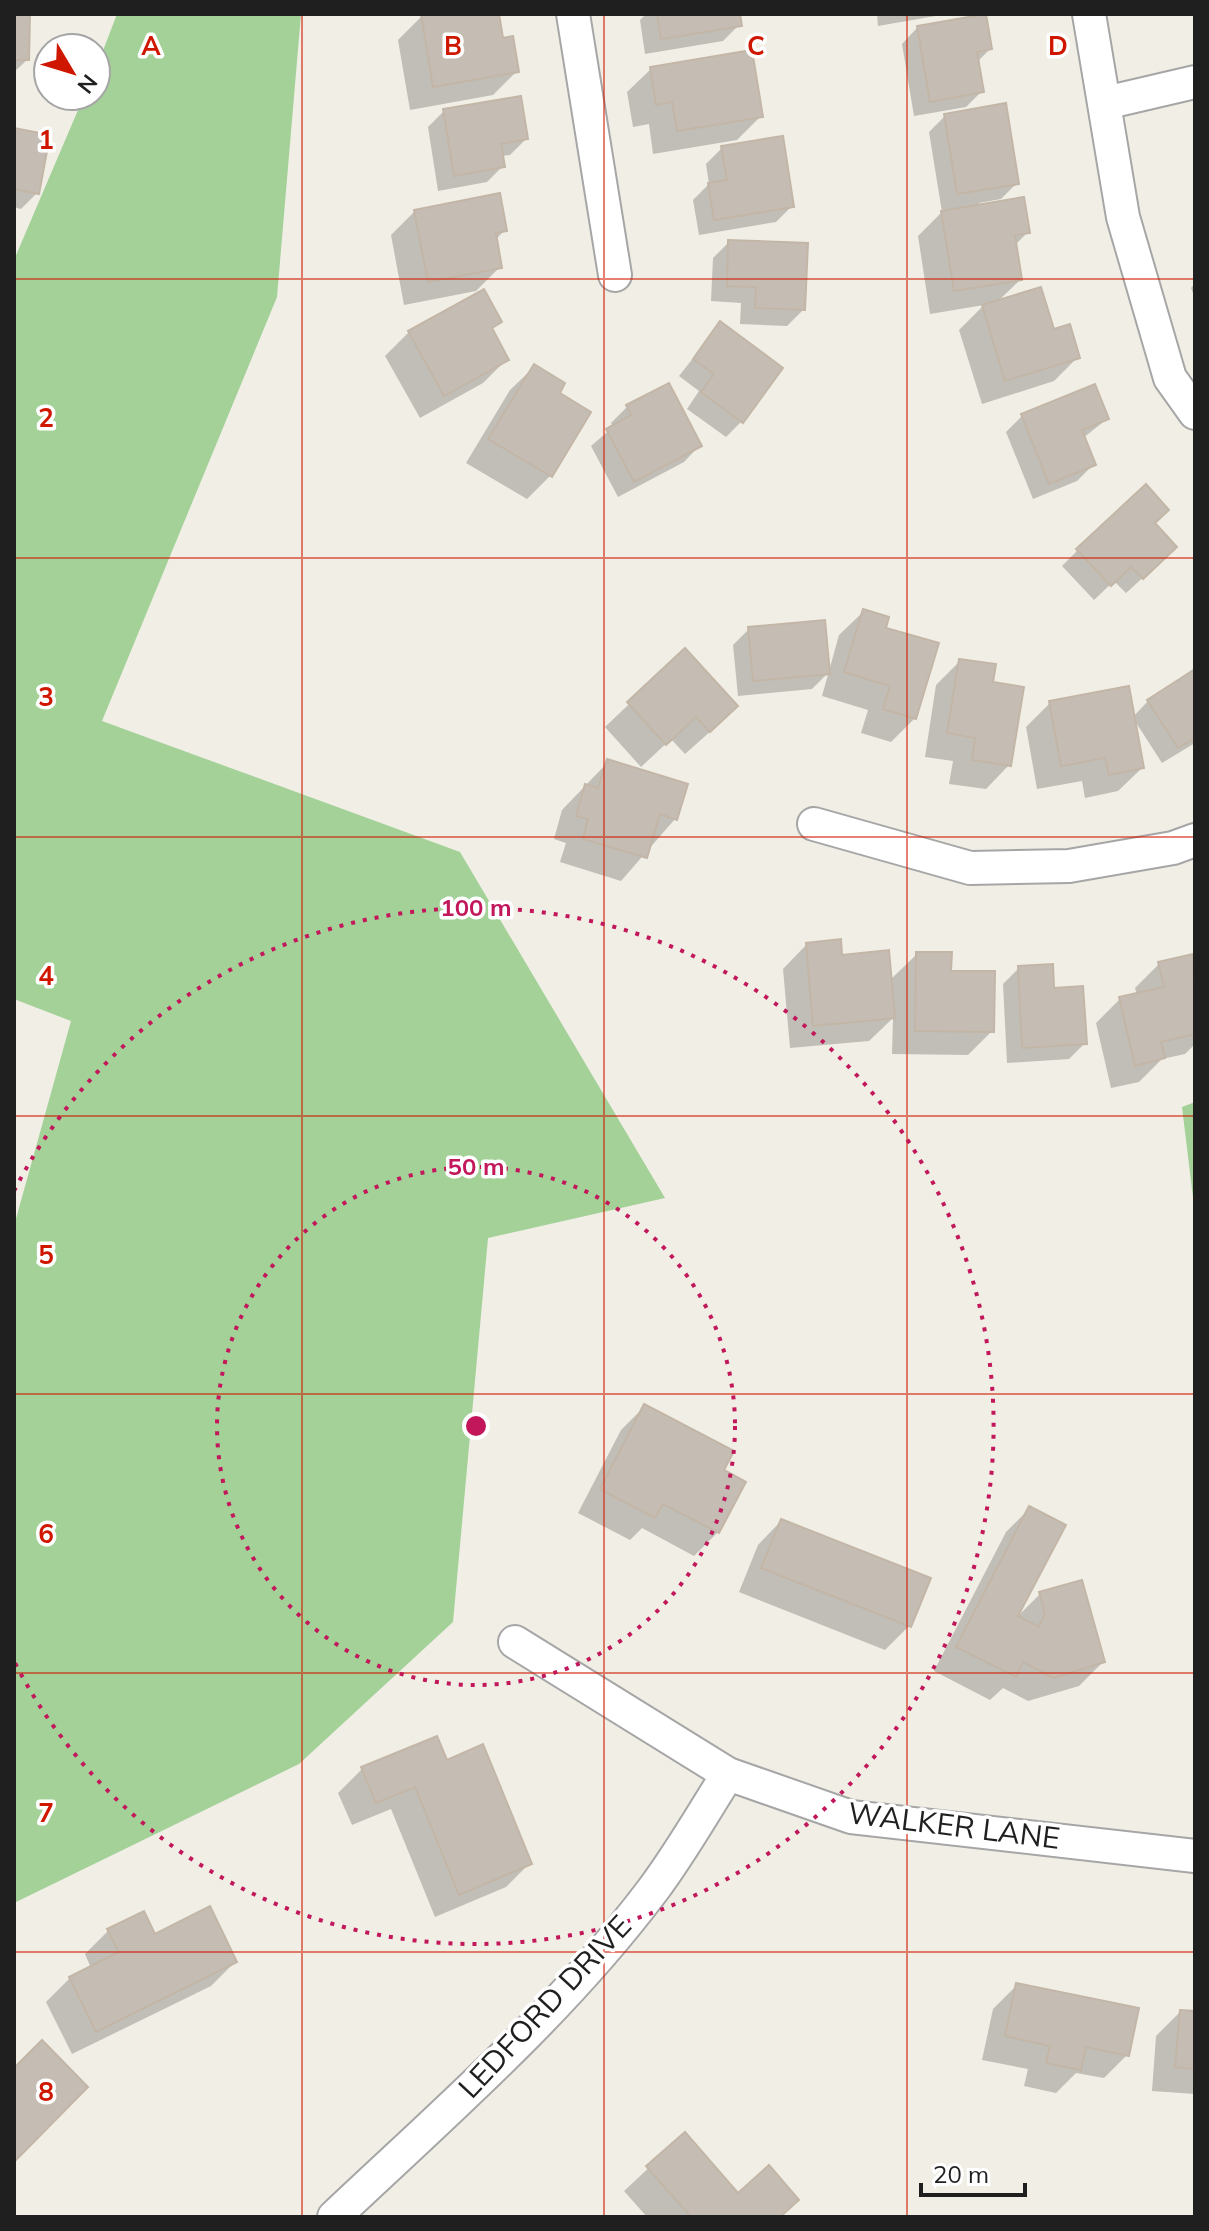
<svg xmlns="http://www.w3.org/2000/svg" width="1209" height="2231" font-family="Mulish,sans-serif">
<rect width="100%" height="100%" fill="#f0eee5"/>
<g fill="#a3d198">
<polygon points="117,14 301,14 277,297 102,721 460,852 665,1198 488,1238 453,1622 299,1764 14,1903 14,1226 71,1021 14,999 14,260 84,96 96,96 96,69"/>
<polygon points="1195,1102 1195,1214 1182,1107"/>
</g>
<g fill="#0003">
<polygon points="14,14 28,14 27,60 14,72"/>
<polygon points="435,14 497,14 501,40 517,71 493,95 410,110 398,40 422,16"/>
<polygon points="646,14 738,14 739,25 723,41 645,54 640,20"/>
<polygon points="877,14 947,14 878,26"/>
<polygon points="917,28 990,49 977,62 982,91 966,107 914,116 902,44"/>
<polygon points="651,69 761,116 737,140 653,154 649,124 633,127 627,92"/>
<polygon points="444,111 526,139 510,155 501,156 503,166 487,182 438,191 428,127"/>
<polygon points="945,116 1017,183 1001,199 979,203 980,206 1027,233 1014,246 1020,280 997,302 1052,332 1078,357 1054,381 982,404 959,330 984,305 930,314 918,236 942,212 929,132"/>
<polygon points="14,130 37,193 21,209 14,207"/>
<polygon points="722,148 792,206 776,222 699,235 693,200 709,184 706,164"/>
<polygon points="415,211 505,230 495,240 500,267 476,291 404,305 391,235"/>
<polygon points="729,242 803,310 787,326 740,324 741,303 711,301 713,258"/>
<polygon points="1195,283 1195,299 1191,288"/>
<polygon points="500,322 491,330 507,359 483,383 420,418 385,356 409,332"/>
<polygon points="720,324 742,421 726,437 687,409 699,391 679,376"/>
<polygon points="534,367 557,393 550,476 527,499 466,463 510,390"/>
<polygon points="668,385 699,446 684,462 618,497 591,446 613,427 611,423 627,407"/>
<polygon points="1022,416 1107,419 1083,438 1093,465 1077,481 1033,499 1006,432"/>
<polygon points="1153,524 1159,563 1126,593 1114,581 1094,600 1062,566 1078,550"/>
<polygon points="863,612 884,629 915,718 891,742 861,733 868,710 822,696 839,635"/>
<polygon points="749,629 828,673 812,689 738,696 733,645"/>
<polygon points="685,651 712,730 685,754 671,739 641,767 605,727"/>
<polygon points="960,661 991,684 1009,765 986,789 949,784 953,761 925,757 936,685"/>
<polygon points="1195,672 1195,743 1162,763 1133,718 1142,768 1118,791 1085,798 1082,781 1037,789 1026,727 1050,703 1133,717 1148,701"/>
<polygon points="608,762 675,819 621,881 560,862 566,843 554,839 562,810"/>
<polygon points="806,945 841,957 889,981 917,954 949,973 992,1031 968,1055 892,1054 893,1018 869,1041 790,1048 783,969"/>
<polygon points="1192,956 1195,1044 1185,1054 1162,1059 1139,1082 1111,1088 1096,1023 1120,999 1137,995 1135,988 1159,964"/>
<polygon points="1019,968 1052,990 1085,1043 1069,1059 1007,1063 1003,984"/>
<polygon points="645,1406 718,1532 694,1556 642,1528 630,1540 578,1513 621,1430"/>
<polygon points="1029,1509 1016,1618 1040,1594 1103,1662 1079,1686 1028,1701 1003,1688 990,1700 934,1671 1006,1532"/>
<polygon points="781,1521 909,1626 885,1650 739,1592 758,1545"/>
<polygon points="445,1762 530,1863 506,1887 435,1917 391,1809 352,1825 338,1793 362,1769"/>
<polygon points="108,1931 154,1936 235,1962 211,1986 72,2054 46,2002 70,1978 91,1968 85,1954"/>
<polygon points="1017,1985 1127,2055 1104,2078 1076,2073 1056,2093 1024,2086 1028,2069 982,2060 993,2009"/>
<polygon points="1180,2012 1195,2013 1195,2094 1152,2091 1156,2036"/>
<polygon points="684,2135 738,2196 779,2217 647,2217 624,2191"/>
</g>
<g fill="#c5bdb4" stroke="#c3b6a7" stroke-width="2">
<polygon points="14,14 30,14 29,60 14,60"/>
<polygon points="421,14 499,14 503,38 513,36 519,72 433,87"/>
<polygon points="657,14 740,14 742,26 661,39"/>
<polygon points="986,14 992,49 977,52 984,92 930,102 917,26"/>
<polygon points="752,50 763,117 677,131 672,102 656,105 650,67"/>
<polygon points="521,96 528,139 501,144 505,167 454,176 443,109"/>
<polygon points="1006,103 1019,184 957,194 944,114"/>
<polygon points="14,128 50,135 39,194 14,189"/>
<polygon points="783,136 794,207 714,220 708,183 727,180 721,146"/>
<polygon points="500,193 507,231 496,233 502,268 428,282 414,210"/>
<polygon points="1024,197 1030,233 1015,235 1022,280 954,291 941,211"/>
<polygon points="728,240 808,243 805,310 755,308 756,287 727,286"/>
<polygon points="1041,287 1054,329 1070,324 1080,358 1005,381 982,305"/>
<polygon points="484,289 502,322 492,328 509,360 444,396 408,331"/>
<polygon points="720,321 783,368 743,423 701,392 714,374 693,359"/>
<polygon points="534,364 565,383 560,393 591,412 552,477 488,439"/>
<polygon points="669,383 702,446 634,482 606,429 631,415 626,405"/>
<polygon points="1095,384 1109,419 1082,430 1096,465 1049,484 1021,414"/>
<polygon points="1146,484 1169,510 1155,523 1177,547 1143,579 1131,567 1111,586 1076,549"/>
<polygon points="863,609 889,617 886,628 939,643 916,719 883,709 890,686 844,672"/>
<polygon points="825,620 830,674 753,681 748,627"/>
<polygon points="685,648 738,706 710,732 696,717 666,745 627,702"/>
<polygon points="959,659 996,664 993,682 1024,687 1011,766 972,760 975,738 947,733"/>
<polygon points="1195,669 1195,738 1178,748 1147,700"/>
<polygon points="1129,686 1144,768 1109,775 1105,758 1061,766 1049,701"/>
<polygon points="607,759 688,784 677,820 660,814 647,858 583,839 588,819 576,816 585,784 598,788"/>
<polygon points="841,939 842,955 889,950 895,1018 813,1026 806,943"/>
<polygon points="916,952 952,952 951,971 995,971 994,1032 915,1031"/>
<polygon points="1193,954 1195,1034 1161,1042 1165,1058 1135,1066 1119,997 1164,987 1158,962"/>
<polygon points="1053,964 1054,988 1083,986 1087,1044 1022,1048 1018,966"/>
<polygon points="644,1404 734,1451 724,1470 746,1482 719,1533 663,1504 655,1518 600,1489"/>
<polygon points="1029,1506 1066,1525 1018,1616 1039,1627 1045,1614 1039,1592 1082,1580 1105,1662 1053,1678 1023,1662 1016,1677 956,1647"/>
<polygon points="781,1519 931,1578 911,1627 761,1568"/>
<polygon points="437,1736 447,1760 483,1744 532,1864 459,1895 415,1787 376,1803 361,1767"/>
<polygon points="210,1906 237,1962 96,2032 69,1977 119,1952 107,1929 144,1911 155,1934"/>
<polygon points="1016,1983 1139,2008 1129,2056 1086,2047 1081,2070 1046,2063 1050,2046 1005,2036"/>
<polygon points="1180,2010 1195,2011 1195,2069 1175,2067"/>
<polygon points="42,2040 88,2087 14,2162 14,2068"/>
<polygon points="685,2132 738,2193 769,2165 799,2200 780,2217 691,2217 646,2166"/>
</g>
<g fill="none" stroke-linecap="round" stroke-linejoin="round">
<g stroke="#a6a6a6" stroke-width="36">
<g id="street">
<polyline points="573,14 615,275"/>
<polyline points="1089,14 1123,217 1170,378 1195,413"/>
<polyline points="1105,103 1195,82"/>
<polyline points="814,824 970,868 1069,866 1173,848 1195,840"/>
<polyline points="515,1642 728,1774 851,1817 1195,1856"/>
<path d="M334,2217c110,-104 226,-204 318,-326 28,-37 51,-78 76,-117"/>
</g>
</g>
<use href="#street" stroke="#fff" stroke-width="32"/>
</g>
<path fill="none" stroke="#cf1700" stroke-width="2" stroke-opacity="0.55" d="M302,14v2203M604,14v2203M907,14v2203M14,279h1181M14,558h1181M14,837h1181M14,1116h1181M14,1394h1181M14,1673h1181M14,1952h1181"/>
<g fill="none" stroke="#c2185b" stroke-width="4" stroke-dasharray="4 8">
<circle cx="476" cy="1426" r="259"/>
<path d="M14 1191A518 518 0 1 1 14 1661"/>
</g>
<g text-anchor="middle" stroke-width="7" stroke-linejoin="round" paint-order="stroke">
<g font-size="30" fill="#1f1f1f" stroke="#fff">
<text transform="translate(954 1826) rotate(7)" y="10">WALKER LANE</text>
<text transform="translate(545 2007) rotate(-47)" y="10">LEDFORD DRIVE</text>
</g>
</g>
<g font-size="26" text-anchor="middle" font-weight="bold" fill="#cf1700" stroke="#fff" stroke-width="7" stroke-linejoin="round" paint-order="stroke">
<text x="151" y="55">A</text>
<text x="453" y="55">B</text>
<text x="756" y="55">C</text>
<text x="1058" y="55">D</text>
<text x="46" y="149">1</text>
<text x="46" y="427">2</text>
<text x="46" y="706">3</text>
<text x="46" y="985">4</text>
<text x="46" y="1264">5</text>
<text x="46" y="1543">6</text>
<text x="46" y="1822">7</text>
<text x="46" y="2101">8</text>
</g>
<circle cx="476" cy="1426" r="12" fill="#c2185b" stroke="#fff" stroke-width="4"/>
<g font-size="24" text-anchor="middle" font-weight="bold" fill="#c2185b" stroke="#fff" stroke-width="7" stroke-linejoin="round" paint-order="stroke">
<text x="476" y="916">100 m</text>
<text x="476" y="1175">50 m</text>
</g>
<rect width="1209" height="2231" fill="none" stroke="#1f1f1f" stroke-width="32"/>
<g transform="translate(72 72) rotate(128)"><circle r="38" fill="#ffffff" stroke="#a5a5a5" stroke-width="2"/>
<path d="M0-6L14 30L0 20L-14 30Z" fill="#cf1700"/>
<text y="-12" font-size="22" font-weight="bold" text-anchor="middle" fill="#1f1f1f">N</text>
</g>
<path d="M921 2183v12h104v-12" fill="none" stroke="#1f1f1f" stroke-width="4"/>
<text x="933" y="2183" font-size="24" fill="#1f1f1f" stroke="#ffffff" stroke-width="6" paint-order="stroke">20 m</text>
</svg>
